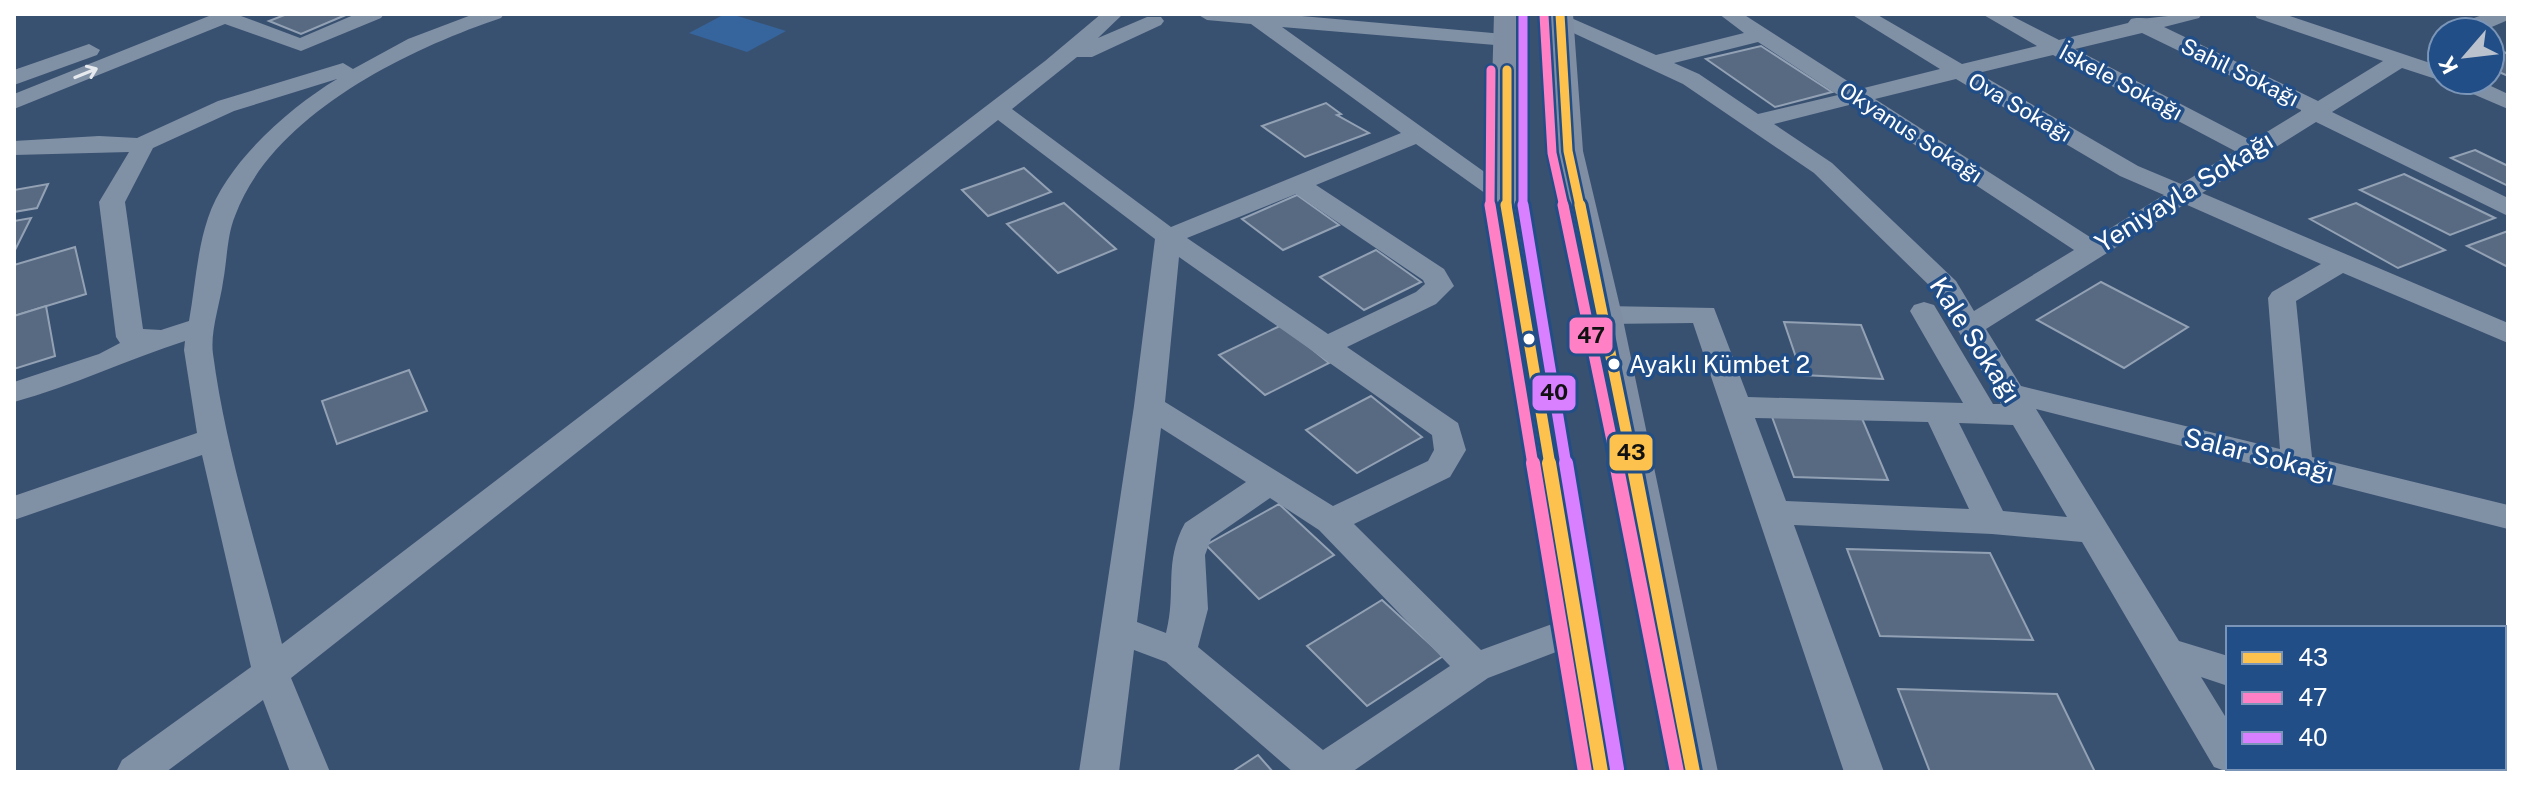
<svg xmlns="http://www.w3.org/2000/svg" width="2522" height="786" font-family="'Public Sans',sans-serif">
<rect width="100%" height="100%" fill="#395170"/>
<polygon fill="#36659d" points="725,14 731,14 786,31 747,52 689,33"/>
<g fill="#576a82" stroke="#93a1b4" stroke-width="2">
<polygon points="287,14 348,14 301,34 269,21"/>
<polygon points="1761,46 1832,92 1775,107 1706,59"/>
<polygon points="2504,52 2508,54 2508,76 2490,68 2490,56"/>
<polygon points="1326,103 1341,114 1337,115 1369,133 1305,157 1262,126"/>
<polygon points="2475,150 2508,166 2508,186 2451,158"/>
<polygon points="1024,168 1051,192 988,216 962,190"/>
<polygon points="2404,174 2495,218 2450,235 2360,190"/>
<polygon points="48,184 37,208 14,212 14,190"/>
<polygon points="1297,195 1339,225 1283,250 1242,219"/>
<polygon points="1064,203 1116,249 1058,273 1007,224"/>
<polygon points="2356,203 2445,250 2398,268 2310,219"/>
<polygon points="31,218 15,250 14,250 14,221"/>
<polygon points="2508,231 2508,267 2467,246"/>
<polygon points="75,247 86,294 14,316 14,265"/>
<polygon points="1376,250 1421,282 1364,310 1320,277"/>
<polygon points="2101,282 2188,327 2124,368 2037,320"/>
<polygon points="46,306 55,356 14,369 14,316"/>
<polygon points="1784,322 1861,325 1883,379 1802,375"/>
<polygon points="1282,325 1329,363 1265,395 1219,355"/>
<polygon points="409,370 427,411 337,444 322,401"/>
<polygon points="1371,396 1422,437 1357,473 1306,430"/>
<polygon points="1771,414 1861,416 1888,480 1794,477"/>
<polygon points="1279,504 1334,555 1259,599 1206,545"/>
<polygon points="1847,549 1990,553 2033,640 1880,636"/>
<polygon points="1382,600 1443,656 1367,706 1307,646"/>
<polygon points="1898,689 2057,694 2095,772 1930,772"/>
<polygon points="1258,755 1273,772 1232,772"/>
</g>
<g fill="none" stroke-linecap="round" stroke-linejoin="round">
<g fill="#8091a6" fill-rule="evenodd">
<polygon points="214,14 242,14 241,16 300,38 356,14 384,14 381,18 301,51 225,24 14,109 14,94"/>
<path d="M474,14h30l-3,4c-95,32 -229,97 -266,198 -8,19 -8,45 -12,66 -3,22 -13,50 -10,72 13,98 45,195 69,290l763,-583 56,-47h22l-25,24 49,-21h14l3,4 -3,4 -69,32h-15l-65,52 159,118 230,-94 -150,-109 -44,-4 -10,-6h82l236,21 3,5 -11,6 -225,-19 236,169 -4,5h-18l-80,-57 -100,41 128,84 10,17 -18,18 -89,43 111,76 8,27 -16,27 -96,47 127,126 96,-35 13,4 5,10 -5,10 -102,39 -136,94h-59l-127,-110 -32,-12 -15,122h-40l55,-366 21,-167 -157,-119 -707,558 39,94h-40l-27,-72 -97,72h-50l6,-12 129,-93 -49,-212 -188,65v-24l183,-63 -13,-83 1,-9c-57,18 -112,45 -171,61v-20l85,-28 21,-11 -4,-6 -17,-135 30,-50 -115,3v-14l85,-5 38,2 81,-37 125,-38 10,6 55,-30zM337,79c-48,29 -111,84 -129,139 -11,32 -13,70 -19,103l-28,9 -18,-1 -18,-127 28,-54 81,-37zM1296,194l127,86 2,4 -9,8 -88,42 -141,-96zM1179,257l253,178 2,15 -6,11 -95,45 -168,-104zM1161,428l85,54 -61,41c-22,40 -8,68 -19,110l-29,-11zM1270,498l49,32 131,136 -127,84 -125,-103 10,-38 -3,-54 6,-16z"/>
<path d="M1562,14l94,41 88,-22 -25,-19h24l117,75 80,-20 -89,-55h25l86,50 75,-18 -55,-32h26l51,26 69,-17 3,-4c7,-2 12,0 19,-1 18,-2 34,-4 52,-4l-3,4 -35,9 154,74 65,-40 -126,-43 -3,-4h30l158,53v13h3l-3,1 -40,-13 -70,44 176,86v18l-192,-94 -114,71 306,130v20l-165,-70 -47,28 16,156 196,48v24l-472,-120 143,232 49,15v30l-27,-9 27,44v47h10l-10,4 -14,-5 -132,-225 -90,-8 -198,-9 90,247h-40l-151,-449 -89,1 -10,-3 -4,-6 4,-6 10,-3 110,2 34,89 215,6 -53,-92 4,-6 10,-3 10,3 59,99h8l-66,-113 -121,-118 -131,-89 -129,-60 -3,-4 3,-4zM2142,33l159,77v1l-49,30 -177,-92zM1758,42l80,53 -80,19 -59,-40 -25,-11zM2053,55l182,96 -54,33 -43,-18 -160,-93zM1956,79l164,97 44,19 -71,44 -218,-140zM1853,104l221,146 -100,61 -18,-30 -124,-118 -58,-39zM2185,204l136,60 -49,28 -4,6 12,151 -259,-63 -35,-57zM1755,418l173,4 41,87 -183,-8zM1959,423l54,2 54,92 -64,-6z"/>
<polygon points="2485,14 2508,14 2508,20 2480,32 2455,32 2474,18"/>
<polygon points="89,44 100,50 97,55 14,85 14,70"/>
<polygon points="2449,80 2478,80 2508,94 2508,109 2452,85"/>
<polygon points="2451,768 2498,768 2500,772 2453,772"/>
</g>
<g fill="#7f8ea3" fill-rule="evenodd">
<polygon points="1494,14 1520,14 1521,196 1626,772 1576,772 1489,196"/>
<polygon points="1547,14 1573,14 1583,151 1622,315 1718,772 1668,772 1586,315 1553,151"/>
</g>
<g stroke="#224e87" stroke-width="14">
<g id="bus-1-far2">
<polyline points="1560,14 1568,151 1580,207"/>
<polyline points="1507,207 1507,70"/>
</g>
</g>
<g stroke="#224e87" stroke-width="17">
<g id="bus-1-far1">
<polyline points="1506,205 1550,465"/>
<polyline points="1580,205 1633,465"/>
</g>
</g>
<g stroke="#224e87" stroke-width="20">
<g id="bus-1">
<polyline points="1549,463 1601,772"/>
<polyline points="1633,463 1693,772"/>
</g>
</g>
<g stroke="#224e87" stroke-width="14">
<g id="bus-2-far2">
<polyline points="1544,15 1552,153 1564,207"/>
<polyline points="1490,207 1491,70"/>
</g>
</g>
<g stroke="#224e87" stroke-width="17">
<g id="bus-2-far1">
<polyline points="1490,205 1533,465"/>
<polyline points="1563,205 1617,465"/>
</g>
</g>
<g stroke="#224e87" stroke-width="20">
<g id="bus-2">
<polyline points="1533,463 1585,772"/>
<polyline points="1616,463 1677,772"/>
</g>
</g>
<g stroke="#224e87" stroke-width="14">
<polyline id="bus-3-far2" points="1523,207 1523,14"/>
</g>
<g stroke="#224e87" stroke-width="17">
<polyline id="bus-3-far1" points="1523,205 1566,465"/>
</g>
<g stroke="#224e87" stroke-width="20">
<polyline id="bus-3" points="1566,463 1617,769"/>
</g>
<use href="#bus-1-far2" stroke="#fcc24d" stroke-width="9"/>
<use href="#bus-1-far1" stroke="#fcc24d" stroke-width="11"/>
<use href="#bus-1" stroke="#fcc24d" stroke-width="14"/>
<use href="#bus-2-far2" stroke="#ff80c5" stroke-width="9"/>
<use href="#bus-2-far1" stroke="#ff80c5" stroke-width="11"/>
<use href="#bus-2" stroke="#ff80c5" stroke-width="14"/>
<use href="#bus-3-far2" stroke="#d880ff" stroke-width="9"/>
<use href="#bus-3-far1" stroke="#d880ff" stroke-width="11"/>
<use href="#bus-3" stroke="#d880ff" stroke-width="14"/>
</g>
<defs><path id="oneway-shaft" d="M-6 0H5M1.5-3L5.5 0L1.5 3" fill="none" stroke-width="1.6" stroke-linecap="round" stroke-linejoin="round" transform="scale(2)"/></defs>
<use stroke="#e6e9ed" href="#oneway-shaft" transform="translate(86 73) rotate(-22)"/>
<g fill="#fff" stroke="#224e87" stroke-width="3">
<circle cx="1529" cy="339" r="7"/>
<circle cx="1614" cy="364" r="7"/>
</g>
<g text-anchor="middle" stroke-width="7" stroke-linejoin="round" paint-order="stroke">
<g font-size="22" fill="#fff" stroke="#224e87">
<text transform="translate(2240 72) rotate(26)" y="8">Sahil Sokağı</text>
<text transform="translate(2121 82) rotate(28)" y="8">İskele Sokağı</text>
<text transform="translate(2020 107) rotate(30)" y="8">Ova Sokağı</text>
<text transform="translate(1911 132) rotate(33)" y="8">Okyanus Sokağı</text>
</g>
<g font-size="24" fill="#fff" stroke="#224e87" text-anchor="start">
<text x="1629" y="373">Ayaklı Kümbet 2</text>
</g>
<g font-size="26" fill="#fff" stroke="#224e87">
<text transform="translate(2184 192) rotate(-32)" y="9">Yeniyayla Sokağı</text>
<text transform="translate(1975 340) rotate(57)" y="9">Kale Sokağı</text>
<text transform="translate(2259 455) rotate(14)" y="9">Salar Sokağı</text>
</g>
</g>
<g stroke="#224e87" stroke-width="3">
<rect x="1568" y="316" width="46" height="39" rx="8" fill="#ff80c5"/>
<rect x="1531" y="374" width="46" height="38" rx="8" fill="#d880ff"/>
<rect x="1608" y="433" width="46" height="39" rx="8" fill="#fcc24d"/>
</g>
<g font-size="22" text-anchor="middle" font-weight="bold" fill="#111">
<text x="1591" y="343">47</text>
<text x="1554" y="400">40</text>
<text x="1631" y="460">43</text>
</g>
<rect width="2522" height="786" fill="none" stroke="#ffffff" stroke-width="32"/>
<rect x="2226" y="626" width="280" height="144" fill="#224e87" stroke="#7a95b7" stroke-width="2"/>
<rect x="2242" y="652" width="40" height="12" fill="#fcc24d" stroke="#7a95b7" stroke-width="2"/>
<text x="2298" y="666" font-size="24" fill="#ffffff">43</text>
<rect x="2242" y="692" width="40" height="12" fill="#ff80c5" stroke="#7a95b7" stroke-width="2"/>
<text x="2298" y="706" font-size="24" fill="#ffffff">47</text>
<rect x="2242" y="732" width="40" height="12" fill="#d880ff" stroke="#7a95b7" stroke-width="2"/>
<text x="2298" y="746" font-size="24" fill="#ffffff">40</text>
<g transform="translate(2466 56) rotate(242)"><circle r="38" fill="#224e87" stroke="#7a95b7" stroke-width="2"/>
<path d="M0-6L14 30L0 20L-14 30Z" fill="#bac2cd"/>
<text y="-12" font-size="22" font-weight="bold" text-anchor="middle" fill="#ffffff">K</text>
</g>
</svg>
